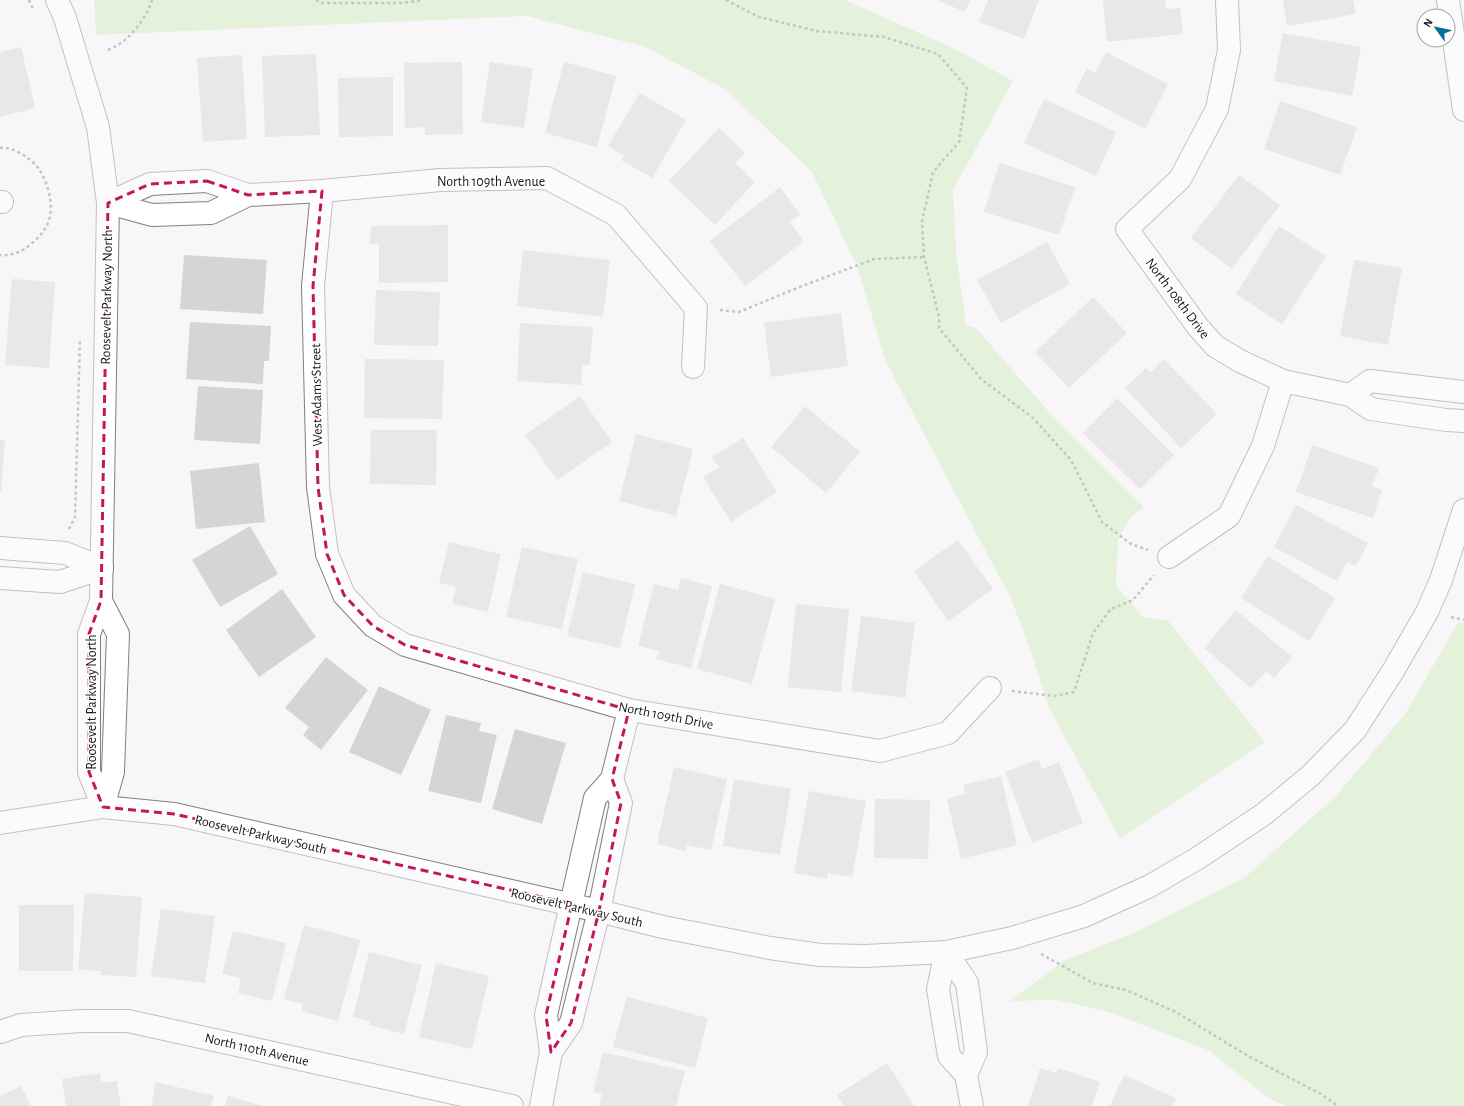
<svg xmlns="http://www.w3.org/2000/svg" width="1464" height="1106" font-family="'Alegreya Sans',sans-serif">
<rect width="100%" height="100%" fill="#f8f6f9"/>
<g fill="#ceedb7">
<polygon points="94,0 845,0 953,48 1013,81 953,190 956,252 966,325 976,328 1049,412 1144,507 1130,518 1118,540 1116,585 1143,617 1168,621 1265,742 1120,839 1048,706 1032,654 1011,599 886,362 857,266 812,172 725,89 645,47 527,16 96,35"/>
<polygon points="1458,623 1464,623 1464,1106 1286,1106 1267,1097 1208,1050 1109,1012 1057,1000 1010,1001 1065,960 1129,935 1244,878 1335,797 1405,714"/>
</g>
<g fill="#d5d4d7">
<polygon points="937,0 970,0 965,12"/>
<polygon points="988,0 1039,0 1024,39 979,22"/>
<polygon points="1103,0 1165,0 1166,9 1180,8 1183,34 1107,42"/>
<polygon points="1283,0 1353,0 1356,14 1287,26"/>
<polygon points="1283,33 1361,47 1352,96 1274,81"/>
<polygon points="21,47 35,108 0,117 0,52"/>
<polygon points="1106,52 1168,84 1145,129 1075,92 1087,68 1095,73"/>
<polygon points="316,54 320,135 265,137 262,56"/>
<polygon points="242,55 247,139 203,142 197,58"/>
<polygon points="462,62 463,134 425,135 425,127 405,128 404,63"/>
<polygon points="490,62 533,68 524,128 481,122"/>
<polygon points="564,62 616,76 597,147 545,133"/>
<polygon points="393,77 393,136 339,137 338,78"/>
<polygon points="640,93 686,120 652,178 621,160 624,156 608,146"/>
<polygon points="1044,99 1116,132 1096,176 1024,143"/>
<polygon points="1280,101 1357,127 1340,175 1264,149"/>
<polygon points="719,128 745,153 735,163 755,182 715,225 669,181"/>
<polygon points="1000,163 1075,187 1059,235 984,212"/>
<polygon points="1239,175 1280,205 1232,269 1191,238"/>
<polygon points="780,187 800,214 790,222 804,241 745,286 710,241"/>
<polygon points="448,225 448,282 379,283 379,244 370,244 371,226"/>
<polygon points="1279,226 1326,256 1282,324 1236,294"/>
<polygon points="1047,242 1070,284 1001,323 977,280"/>
<polygon points="523,250 610,260 603,317 517,306"/>
<polygon points="184,255 267,260 263,314 180,309"/>
<polygon points="1354,260 1402,268 1388,345 1340,336"/>
<polygon points="12,279 55,282 49,368 5,365"/>
<polygon points="376,290 440,292 438,346 374,345"/>
<polygon points="1093,297 1127,333 1069,388 1035,352"/>
<polygon points="841,313 848,366 771,377 764,323"/>
<polygon points="190,322 271,326 269,361 264,361 263,384 186,379"/>
<polygon points="520,323 593,327 590,365 582,365 581,385 517,381"/>
<polygon points="365,359 444,360 442,419 364,418"/>
<polygon points="1164,359 1217,414 1181,448 1125,388 1146,368 1150,373"/>
<polygon points="198,386 263,390 260,444 194,440"/>
<polygon points="580,396 612,442 557,480 525,435"/>
<polygon points="1117,398 1174,455 1140,489 1083,433"/>
<polygon points="805,406 860,452 826,493 771,447"/>
<polygon points="371,430 437,430 436,485 370,484"/>
<polygon points="636,434 693,449 676,516 619,501"/>
<polygon points="743,438 777,492 731,522 703,477 719,467 712,457"/>
<polygon points="0,440 5,441 1,492 0,492"/>
<polygon points="1312,445 1379,468 1372,486 1382,490 1373,518 1296,492"/>
<polygon points="259,463 265,522 196,529 190,471"/>
<polygon points="1296,505 1368,543 1356,566 1347,562 1337,581 1274,547"/>
<polygon points="250,526 278,574 220,607 192,560"/>
<polygon points="958,540 993,589 948,621 914,571"/>
<polygon points="449,542 501,554 488,612 452,604 456,587 439,583"/>
<polygon points="522,547 578,559 562,629 506,617"/>
<polygon points="1268,556 1335,598 1309,641 1241,598"/>
<polygon points="583,572 635,584 620,648 567,636"/>
<polygon points="681,578 712,586 691,668 656,659 659,651 638,646 654,584 678,590"/>
<polygon points="720,584 775,599 752,684 697,669"/>
<polygon points="282,589 316,637 259,677 226,630"/>
<polygon points="796,604 849,609 841,692 788,687"/>
<polygon points="1236,610 1292,657 1274,678 1266,671 1251,688 1204,648"/>
<polygon points="861,616 915,623 905,698 851,691"/>
<polygon points="326,657 368,690 321,750 303,735 309,727 285,708"/>
<polygon points="379,686 431,710 401,775 349,752"/>
<polygon points="446,715 481,723 479,731 497,735 481,803 428,791"/>
<polygon points="515,729 566,743 542,824 492,809"/>
<polygon points="1039,759 1042,769 1059,762 1083,823 1032,843 1005,772"/>
<polygon points="674,767 727,779 711,850 687,845 686,851 657,844"/>
<polygon points="1001,776 1017,845 961,859 947,799 965,794 963,785"/>
<polygon points="734,779 791,789 780,855 723,846"/>
<polygon points="809,791 866,801 852,877 828,873 827,879 794,873"/>
<polygon points="875,799 930,800 928,859 874,858"/>
<polygon points="85,893 142,897 136,977 101,975 101,971 78,969"/>
<polygon points="19,905 74,905 73,971 19,971"/>
<polygon points="161,909 215,916 205,983 151,976"/>
<polygon points="304,925 360,940 338,1021 301,1011 303,1004 284,999"/>
<polygon points="233,931 286,943 272,1001 238,993 241,978 222,974"/>
<polygon points="369,952 422,965 404,1034 369,1025 370,1021 353,1017"/>
<polygon points="436,963 489,976 472,1049 419,1037"/>
<polygon points="627,997 708,1018 695,1068 613,1047"/>
<polygon points="603,1052 685,1071 676,1106 599,1106 602,1094 593,1092"/>
<polygon points="887,1063 914,1106 844,1106 837,1095"/>
<polygon points="1040,1068 1056,1073 1058,1068 1100,1082 1092,1106 1028,1106"/>
<polygon points="100,1073 101,1083 117,1081 121,1106 66,1106 62,1079"/>
<polygon points="1124,1075 1176,1098 1173,1106 1110,1106"/>
<polygon points="156,1082 214,1096 211,1106 151,1106"/>
<polygon points="21,1086 31,1106 0,1106 0,1096"/>
<polygon points="228,1096 263,1106 225,1106"/>
</g>
<g fill="none" stroke-linecap="round" stroke-linejoin="round">
<g stroke="#7f7e80" stroke-width="24">
<g id="street">
<polyline points="1227,0 1229,50 1217,109 1180,179 1127,229 1198,327 1215,346 1240,361 1283,381 1350,395 1371,409 1446,420 1464,421"/>
<polyline points="322,191 313,286 318,487 327,554 344,595 373,626 405,645 629,710 880,751 948,733 990,688"/>
<polyline points="0,202 2,202"/>
<polyline points="108,203 152,215 211,213 248,195 322,191 440,180 547,178 616,215 696,308 693,367"/>
<polyline points="108,203 150,184 207,181 248,195"/>
<polyline points="1350,395 1370,381 1464,392"/>
<polyline points="0,548 65,553 102,568"/>
<polyline points="1169,557 1229,516 1263,446 1283,381"/>
<polyline points="0,578 60,582 102,568"/>
<polyline points="946,952 938,989 949,1056 966,1075 972,1106"/>
<polyline points="946,952 967,983 976,1052 966,1075"/>
<polyline points="0,1032 21,1025 82,1021 128,1021 512,1106"/>
<polyline points="551,1052 571,1023 599,911 621,803 612,779"/>
<polyline points="541,1106 551,1052 546,1015 595,798 612,779 629,710"/>
</g>
</g>
<g stroke="#7f7e80" stroke-width="24">
<g id="secondary">
<polyline points="57,0 65,18 98,127 108,203 101,601 89,634 89,772 103,807"/>
<polyline points="1448,0 1464,110"/>
<polyline points="101,601 118,634 113,772 103,807"/>
<polyline points="0,823 103,807 174,814 599,911 663,927 770,948 820,955 865,956 946,952 1012,938 1084,916 1150,886 1198,858 1264,814 1310,776 1355,730 1393,671 1427,612 1441,580 1464,510"/>
</g>
</g>
<g stroke="#89888a" stroke-width="2.5" stroke-dasharray="3 3" stroke-linecap="butt">
<polyline points="29,0 33,9"/>
<polyline points="316,0 321,3 404,3 423,0"/>
<polyline points="726,0 759,17 817,31 884,37 938,54 967,88 959,142 933,172 922,222 924,257 939,317 939,328 981,379 1033,418 1071,460 1102,522 1131,544 1148,550"/>
<path d="M108,50c5,-2 10,-5 14,-8 12,-8 26,-28 30,-42"/>
<path d="M0,148c13,-2 32,11 39,21 9,14 15,35 10,51 -3,10 -10,17 -18,24 -9,8 -19,12 -31,11"/>
<polyline points="720,310 739,312 797,288 874,259 924,257"/>
<polyline points="69,529 75,517 80,338"/>
<polyline points="1451,617 1464,620"/>
<polyline points="1012,691 1055,696 1074,692 1093,633 1111,609 1133,600 1154,575"/>
<polyline points="1041,954 1093,983 1126,990 1176,1012 1248,1056 1321,1094 1338,1106"/>
</g>
<use href="#street" stroke="#fff" stroke-width="22"/>
<use href="#secondary" stroke="#fff" stroke-width="22"/>
</g>
<path d="M0 0H1464V1106H0ZM207,181l41,14 74,-4 -9,95 5,201 9,67 17,41 29,31 32,19 224,65 -17,69 9,24 -22,108 -28,112 -20,29 -5,-37 26,-111 -398,-90 -71,-7 -14,-35v-138l12,-33 7,-398 42,-19z" fill="#f8f6f9" fill-opacity=".55" fill-rule="evenodd"/>
<path fill="none" stroke="#c2185b" stroke-width="3" stroke-dasharray="8 5" stroke-linejoin="round" d="M207,181l41,14 74,-4 -9,95 5,201 9,67 17,41 29,31 32,19 224,65 -17,69 9,24 -22,108 -28,112 -20,29 -5,-37 26,-111 -398,-90 -71,-7 -14,-35v-138l12,-33 7,-398 42,-19z"/>
<g text-anchor="middle" stroke-width="3" stroke-linejoin="round" paint-order="stroke">
<g font-size="14" fill="#181819" stroke="#fff">
<text x="491" y="186">North 109th Avenue</text>
<text transform="translate(106 297) rotate(-89)" y="5">Roosevelt Parkway North</text>
<text transform="translate(1178 298) rotate(53)" y="5">North 108th Drive</text>
<text transform="translate(316 395) rotate(-91)" y="5">West Adams Street</text>
<text transform="translate(91 702) rotate(-90)" y="5">Roosevelt Parkway North</text>
<text transform="translate(666 715) rotate(11)" y="5">North 109th Drive</text>
<text transform="translate(261 834) rotate(13)" y="5">Roosevelt Parkway South</text>
<text transform="translate(577 907) rotate(13)" y="5">Roosevelt Parkway South</text>
<text transform="translate(257 1049) rotate(13)" y="5">North 110th Avenue</text>
</g>
</g>
<g transform="translate(1436 28) rotate(303)"><circle r="19" fill="#ffffff" stroke="#a3a3a3"/>
<path d="M0-3L7 15L0 10L-7 15Z" fill="#066e9b"/>
<text y="-6" font-size="11" font-weight="bold" text-anchor="middle" fill="#181819">N</text>
</g>
</svg>
